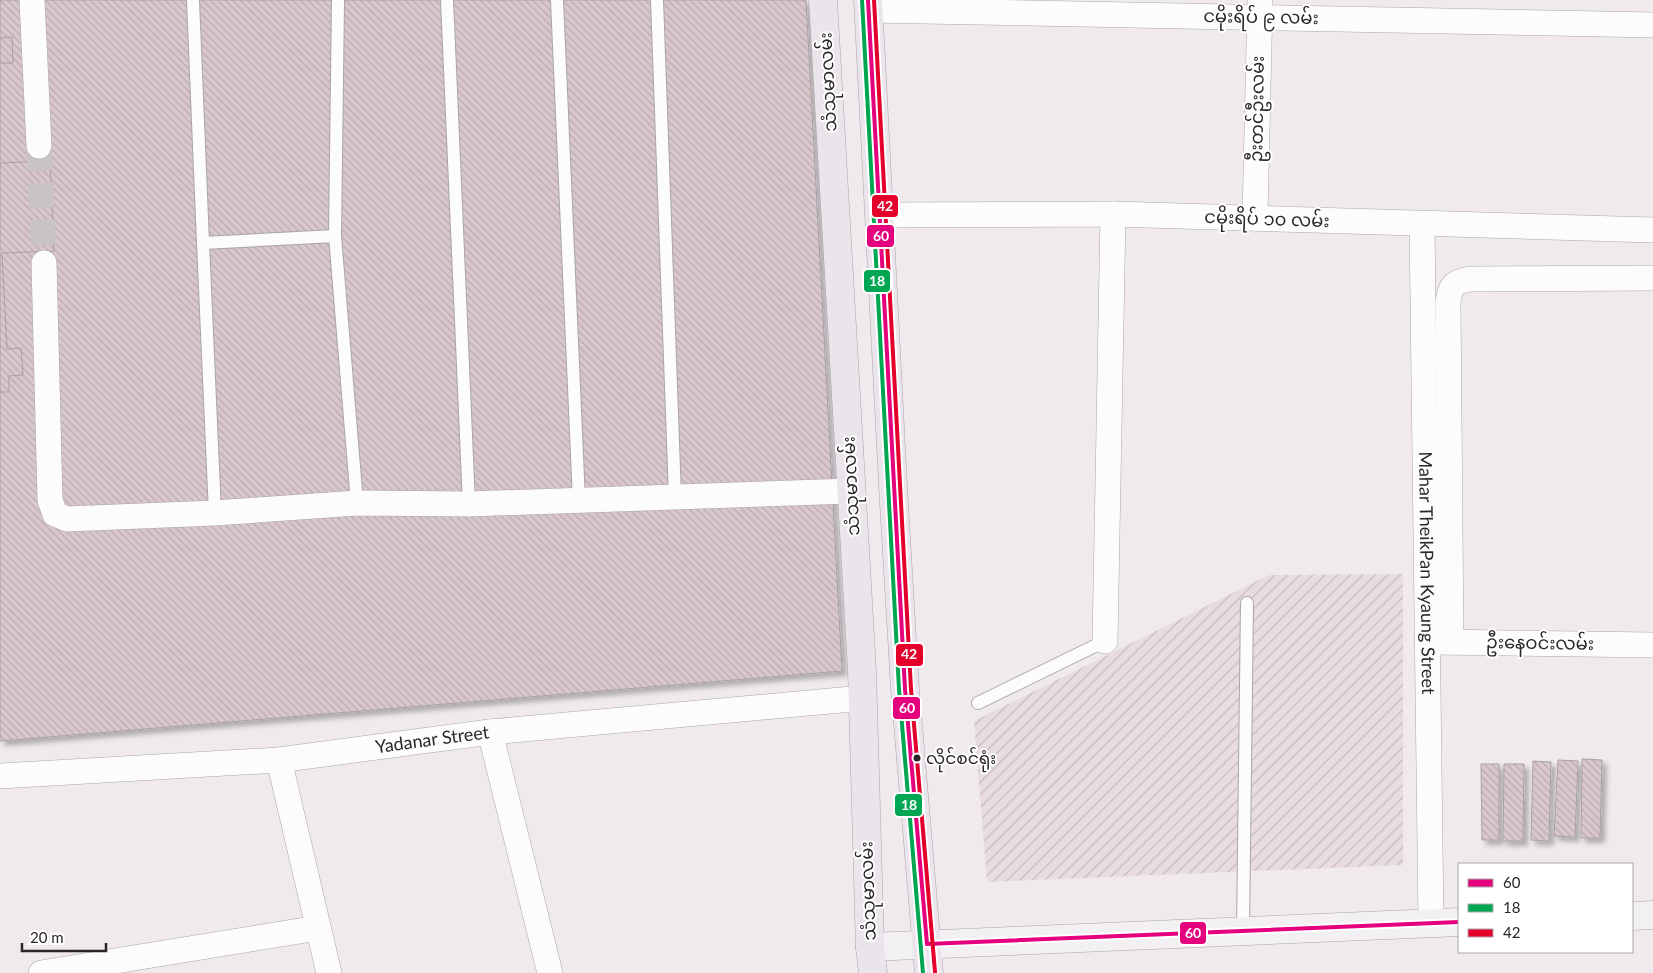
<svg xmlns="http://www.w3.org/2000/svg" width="1653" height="973" font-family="Lato,'Noto Sans Myanmar',sans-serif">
<defs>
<pattern id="industrial-furrows" width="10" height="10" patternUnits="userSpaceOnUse" patternTransform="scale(1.25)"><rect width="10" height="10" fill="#e8dbe2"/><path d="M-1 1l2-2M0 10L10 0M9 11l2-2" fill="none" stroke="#c7bcc2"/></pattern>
<pattern id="building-back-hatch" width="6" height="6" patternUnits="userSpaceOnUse" patternTransform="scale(1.25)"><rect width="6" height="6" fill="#d9c7cb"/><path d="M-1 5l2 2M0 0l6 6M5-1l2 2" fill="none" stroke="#baabae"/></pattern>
<filter id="shadow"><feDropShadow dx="4.5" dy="4.5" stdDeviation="2.5" flood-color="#0004"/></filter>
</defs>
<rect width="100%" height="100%" fill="#f0eaed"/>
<polygon fill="url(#industrial-furrows)" points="1403,574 1403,865 987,882 974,721 1269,575"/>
<g fill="url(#building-back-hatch)" stroke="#a7a2a4" filter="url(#shadow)">
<polygon points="0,0 806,0 842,671 0,741"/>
<polygon points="12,37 13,63 0,63 0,38"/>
<polygon points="50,161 54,251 2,253 7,349 21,348 23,375 9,376 9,392 0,392 0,163"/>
<polygon points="1582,759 1602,760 1600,838 1581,838"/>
<polygon points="1558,760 1578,761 1575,837 1554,836"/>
<polygon points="1533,761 1551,762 1549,841 1531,840"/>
<polygon points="1481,764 1499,764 1499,840 1482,840"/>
<polygon points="1504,764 1524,764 1523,841 1503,841"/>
</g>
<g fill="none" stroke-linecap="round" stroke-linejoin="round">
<polyline stroke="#c9c3c6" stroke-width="25" stroke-dasharray="25 12" stroke-linecap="butt" points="39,146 44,263"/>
<g stroke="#aaa6a8" stroke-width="14">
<g id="service">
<polyline points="193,0 203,243"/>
<polyline points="338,0 335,236 357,503"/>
<polyline points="447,0 469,504"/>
<polyline points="557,0 579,501"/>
<polyline points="657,0 675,497"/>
<polyline points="215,513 203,243 335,236"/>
<polyline points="978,703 1105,641"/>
<polyline points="1243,931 1247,603"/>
</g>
</g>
<g stroke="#aaa6a8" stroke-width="26">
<g id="minor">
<polyline points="32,0 39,146"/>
<polyline points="869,10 1653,25"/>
<polyline points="880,215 1113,214 1653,230"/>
<polyline points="1255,218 1260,1"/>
<path id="s1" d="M1422,224l9,699"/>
<polyline points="44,263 50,500 55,514 67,519 215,513 357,503 469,504 851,491"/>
<polyline points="1105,641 1113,214"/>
<polyline points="1436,642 1653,645"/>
<path d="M1451,642l-3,-339c2,-17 5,-21 22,-24l183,-1"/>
<polyline points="490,732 550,973"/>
<polyline points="279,760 329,973"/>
<path id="s2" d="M0,776l279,-16 211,-28 373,-34"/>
<polyline points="41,973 318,928"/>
</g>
</g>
<g stroke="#aaa6a8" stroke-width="29">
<g id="secondary">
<polyline points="1632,916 1653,915"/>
<polyline points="870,947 1459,922"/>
</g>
</g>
<g stroke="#aea2b0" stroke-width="29">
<g id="primary">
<polyline points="823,0 862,670 870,947 873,973"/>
<polyline points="868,0 893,486 905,689 929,973"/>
</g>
</g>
<use href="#service" stroke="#fdfcfc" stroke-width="12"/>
<use href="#minor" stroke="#fdfcfc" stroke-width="25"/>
<use href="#secondary" stroke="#f3f0f4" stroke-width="28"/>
<use href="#primary" stroke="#eae4eb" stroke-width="28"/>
<g stroke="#fff" stroke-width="8">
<g id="bus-1">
<polyline points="868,0 905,689 927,944"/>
<polyline points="927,944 1459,922"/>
</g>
</g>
<g stroke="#fff" stroke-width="8">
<polyline id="bus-2" points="862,0 899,689 923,973"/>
</g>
<g stroke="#fff" stroke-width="8">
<polyline id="bus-3" points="874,0 911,689 935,972"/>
</g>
<use href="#bus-1" stroke="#e5007d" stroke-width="4"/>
<use href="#bus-2" stroke="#00a651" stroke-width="4"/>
<use href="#bus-3" stroke="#e4002b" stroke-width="4"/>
</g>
<circle fill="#2b2629" stroke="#fff" stroke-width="2" cx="917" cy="758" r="4.5"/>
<g text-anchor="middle" stroke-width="4" stroke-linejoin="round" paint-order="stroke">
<g font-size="17" fill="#2b2629" stroke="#fff" text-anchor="start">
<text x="926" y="764">လိုင်စင်ရုံး</text>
</g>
<g font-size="18" fill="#2b2629" stroke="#fff">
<text transform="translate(1261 17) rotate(1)" y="6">ငမိုးရိပ် ၉ လမ်း</text>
<text transform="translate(828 82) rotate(-93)" y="6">သံသုမာလမ်း</text>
<text transform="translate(1257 109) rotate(-89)" y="6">ဦးတင်ဦးလမ်း</text>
<text transform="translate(1267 219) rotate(2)" y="6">ငမိုးရိပ် ၁၀ လမ်း</text>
<text transform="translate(851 486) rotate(-93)" y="6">သံသုမာလမ်း</text>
<text dy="6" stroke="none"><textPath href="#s1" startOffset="349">Mahar TheikPan Kyaung Street</textPath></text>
<text transform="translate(1540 643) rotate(1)" y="6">ဦးနေဝင်းလမ်း</text>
<text dy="6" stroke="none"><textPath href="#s2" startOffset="434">Yadanar Street</textPath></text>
<text transform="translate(868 891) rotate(-92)" y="6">သံသုမာလမ်း</text>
</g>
</g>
<g stroke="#fff" stroke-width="2">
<rect x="871" y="194" width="28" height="24" rx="5" fill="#e4002b"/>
<rect x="866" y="224" width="29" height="24" rx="5" fill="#e5007d"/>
<rect x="863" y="269" width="28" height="24" rx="5" fill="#00a651"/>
<rect x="895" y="643" width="29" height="24" rx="5" fill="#e4002b"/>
<rect x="892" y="696" width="29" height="24" rx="5" fill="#e5007d"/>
<rect x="894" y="793" width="29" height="24" rx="5" fill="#00a651"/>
<rect x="1179" y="921" width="28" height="24" rx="5" fill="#e5007d"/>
</g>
<g font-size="14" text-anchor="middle" font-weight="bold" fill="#fff">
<text x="885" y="211">42</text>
<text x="881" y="241">60</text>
<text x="877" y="286">18</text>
<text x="909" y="659">42</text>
<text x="907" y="713">60</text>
<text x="909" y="810">18</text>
<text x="1193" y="938">60</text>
</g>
<rect x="1458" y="863" width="175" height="90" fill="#ffffff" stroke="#aaa8a9"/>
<rect x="1468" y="879" width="25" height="8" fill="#e5007d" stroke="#aaa8a9"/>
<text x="1503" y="888" font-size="15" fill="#2b2629">60</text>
<rect x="1468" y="904" width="25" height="8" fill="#00a651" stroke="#aaa8a9"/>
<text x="1503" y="913" font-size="15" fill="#2b2629">18</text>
<rect x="1468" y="929" width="25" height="8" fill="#e4002b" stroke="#aaa8a9"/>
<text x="1503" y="938" font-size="15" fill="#2b2629">42</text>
<path d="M22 943v8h84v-8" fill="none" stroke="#2b2629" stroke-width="2.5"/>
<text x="30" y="943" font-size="15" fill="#2b2629" stroke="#ffffff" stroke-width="4" paint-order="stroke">20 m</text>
</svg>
